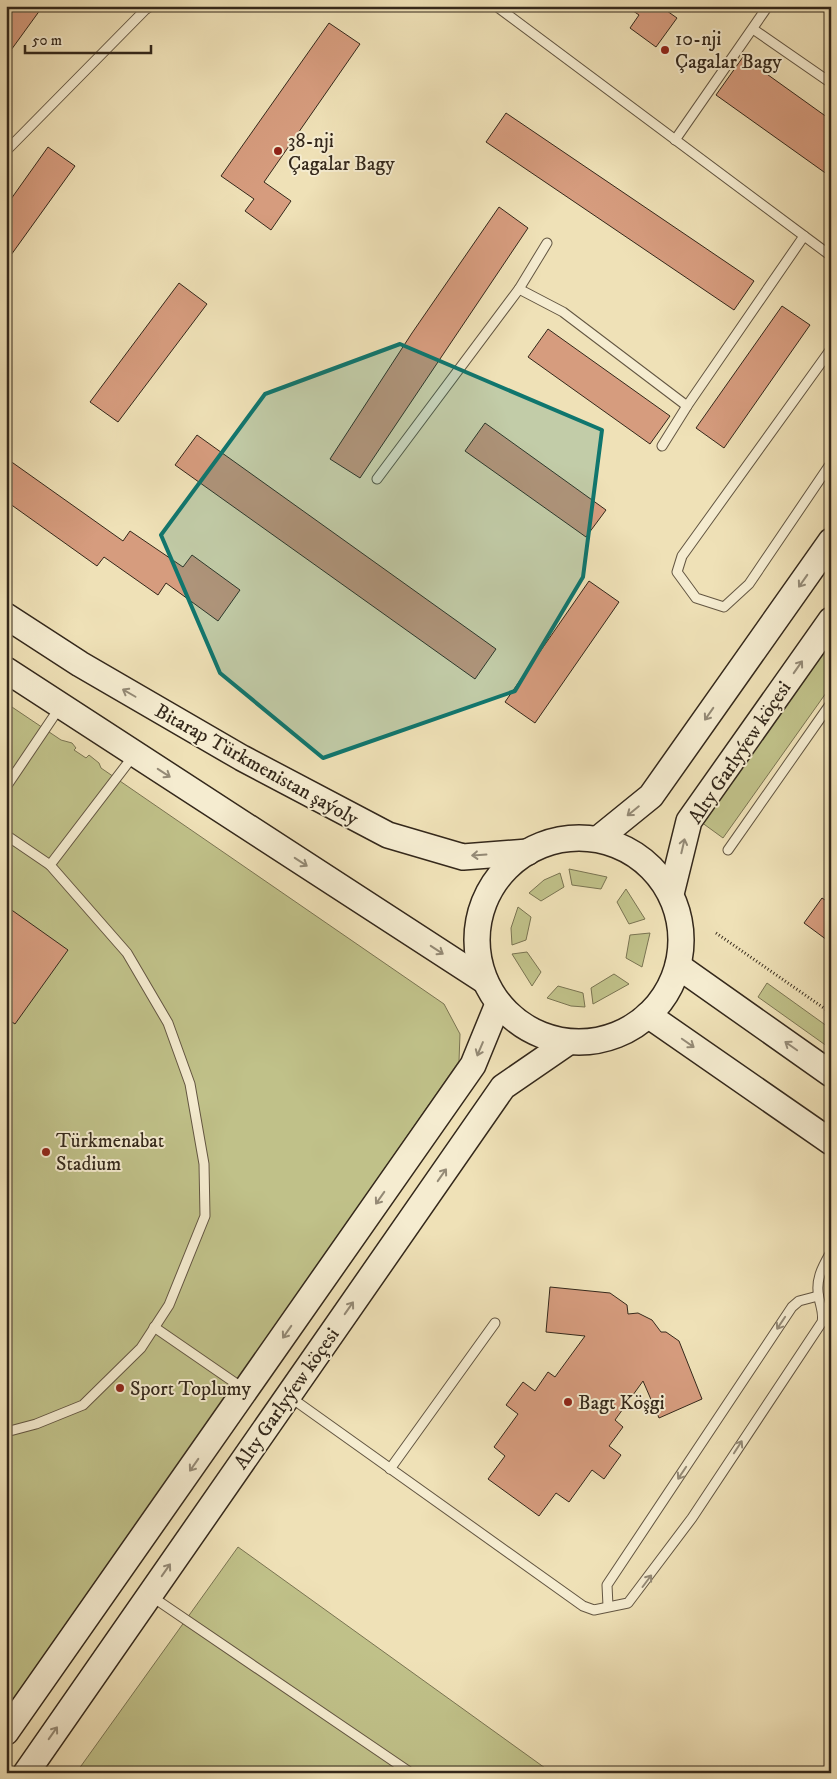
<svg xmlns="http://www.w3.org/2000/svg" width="837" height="1779" font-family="'IM FELL DW Pica',serif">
<rect width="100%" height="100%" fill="#efe1b7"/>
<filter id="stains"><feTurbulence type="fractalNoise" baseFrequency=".004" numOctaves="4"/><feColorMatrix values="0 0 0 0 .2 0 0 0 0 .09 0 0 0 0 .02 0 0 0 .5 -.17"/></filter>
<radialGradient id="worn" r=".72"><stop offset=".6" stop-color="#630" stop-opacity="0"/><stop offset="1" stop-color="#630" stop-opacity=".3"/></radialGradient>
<g fill="#c0c189" stroke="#7a7452">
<polygon points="831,639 831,686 723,838 701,822"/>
<polygon points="6,703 61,740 72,743 76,748 74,750 86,758 89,755 99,763 101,768 444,1004 460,1034 459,1061 6,1715"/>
<polygon points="569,869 607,877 601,889 572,885"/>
<polygon points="560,873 564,887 541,901 529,893 544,880"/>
<polygon points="626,889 645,919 629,924 617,902"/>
<polygon points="518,907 531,917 526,940 512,945 511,928"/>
<polygon points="650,933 642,967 626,958 630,935"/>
<polygon points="527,952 541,972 532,986 512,954"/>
<polygon points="614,974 629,984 593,1004 591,988"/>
<polygon points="767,983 831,1029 831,1049 758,997"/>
<polygon points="558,986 583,993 585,1007 571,1006 547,998"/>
<polygon points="238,1547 552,1773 76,1773"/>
</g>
<g fill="#d69c7e" stroke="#34281b">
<polygon points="6,6 43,6 6,57"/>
<polygon points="626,6 660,6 677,18 656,47 630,28 639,15"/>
<polygon points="329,23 360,44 264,182 291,201 271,230 245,211 254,199 221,176"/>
<polygon points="743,57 831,120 831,177 716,95"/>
<polygon points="506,113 754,281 734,310 486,142"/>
<polygon points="48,147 75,166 6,262 6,206"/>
<polygon points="499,207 528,228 360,478 330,459 412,333"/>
<polygon points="179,283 207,304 118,422 90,402"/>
<polygon points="782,306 810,325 724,448 696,428"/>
<polygon points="548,329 670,416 650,444 528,357"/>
<polygon points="485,423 606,510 586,537 465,451"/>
<polygon points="197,435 496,649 475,679 175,465"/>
<polygon points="6,458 123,541 130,531 183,567 192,555 240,590 218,621 166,583 158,595 104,557 97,566 6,501"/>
<polygon points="589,581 619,602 535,723 505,702"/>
<polygon points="822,898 831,904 831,943 804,923"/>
<polygon points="6,906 68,950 15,1024 6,1018"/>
<polygon points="550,1287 610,1293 627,1305 628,1314 638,1313 652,1320 661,1332 666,1332 679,1341 702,1399 659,1418 643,1381 615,1420 623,1427 609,1446 621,1455 604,1479 592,1470 569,1502 556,1493 539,1516 488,1479 505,1456 494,1447 518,1414 506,1405 523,1382 535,1391 548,1372 555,1377 585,1336 546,1332"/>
</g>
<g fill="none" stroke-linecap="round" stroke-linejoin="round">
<g stroke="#635642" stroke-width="11">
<g id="lane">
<polyline points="496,6 831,256"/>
<polyline points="753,29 831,83"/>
<polyline points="675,140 768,6"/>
<polyline points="6,151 145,10 151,6"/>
<polyline points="519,289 563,312 687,406"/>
<polyline points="831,349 682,556 677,572 696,598 724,607 749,584 831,463"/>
<polyline points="662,446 687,406 804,236"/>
<polyline points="377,479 519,289 547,243"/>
<polyline points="6,787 60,707"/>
<polyline points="6,835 50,865"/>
<polyline points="728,850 831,703"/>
<polyline points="154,1327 244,1389"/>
<path d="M290,1397l293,209 11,4 34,-7 64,-85 130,-196c2,-8 -1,-15 -3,-24 -4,-18 3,-30 12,-46"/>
<polyline points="6,1432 36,1424 83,1405 141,1348 169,1305 205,1216 204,1164 190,1084 168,1023 127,953 50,865 134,755"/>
<polyline points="390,1469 495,1323"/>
<polyline points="151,1596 411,1773"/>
<polyline points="608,1606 607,1585 792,1307 799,1301 818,1296"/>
</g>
</g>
<g stroke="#34281b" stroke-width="28">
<g id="secondary">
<polyline points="6,616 80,664 242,758 388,835 463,857 528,852"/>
<polyline points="6,670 485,981"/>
<circle cx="579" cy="940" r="102"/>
<polyline points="598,839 651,796 831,541"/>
<polyline points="671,894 689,821 831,620"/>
<polyline points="678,966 831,1074"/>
<polyline points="648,1015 831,1142"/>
<polyline points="6,1732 473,1065 498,1004"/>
<polyline points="26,1773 503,1087 567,1043"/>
</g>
</g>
<polyline stroke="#34281b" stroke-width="3" stroke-dasharray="1 2.5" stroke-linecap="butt" points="716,933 831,1013"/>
<use href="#lane" stroke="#f5ecd0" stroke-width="9"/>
<use href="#secondary" stroke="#f5ecd0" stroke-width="25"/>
</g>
<defs><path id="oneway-shaft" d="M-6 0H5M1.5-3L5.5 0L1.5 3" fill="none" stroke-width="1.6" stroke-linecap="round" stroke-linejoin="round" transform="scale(1.25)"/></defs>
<g stroke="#948a76">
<use href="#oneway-shaft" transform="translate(803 581) rotate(125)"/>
<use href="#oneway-shaft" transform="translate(798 667) rotate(-55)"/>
<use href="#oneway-shaft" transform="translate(129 693) rotate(-150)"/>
<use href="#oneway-shaft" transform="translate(709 714) rotate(125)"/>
<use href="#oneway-shaft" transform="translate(164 773) rotate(33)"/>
<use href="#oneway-shaft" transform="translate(633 811) rotate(141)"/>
<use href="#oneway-shaft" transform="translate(683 846) rotate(-77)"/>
<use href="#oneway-shaft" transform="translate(479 855) rotate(176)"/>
<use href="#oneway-shaft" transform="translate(301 862) rotate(33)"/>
<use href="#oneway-shaft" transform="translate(437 950) rotate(33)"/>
<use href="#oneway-shaft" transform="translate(688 1043) rotate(35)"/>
<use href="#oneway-shaft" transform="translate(791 1046) rotate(-145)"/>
<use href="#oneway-shaft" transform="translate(480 1049) rotate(113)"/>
<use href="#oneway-shaft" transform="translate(442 1175) rotate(-55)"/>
<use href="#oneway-shaft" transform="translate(380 1198) rotate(125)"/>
<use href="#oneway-shaft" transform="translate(349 1308) rotate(-55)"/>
<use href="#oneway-shaft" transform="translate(781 1323) rotate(124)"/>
<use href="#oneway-shaft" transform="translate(287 1332) rotate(125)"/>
<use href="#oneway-shaft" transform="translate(738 1447) rotate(-57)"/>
<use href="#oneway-shaft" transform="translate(194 1465) rotate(125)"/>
<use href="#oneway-shaft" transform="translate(682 1473) rotate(124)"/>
<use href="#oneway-shaft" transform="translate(166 1570) rotate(-55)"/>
<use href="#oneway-shaft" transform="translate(647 1581) rotate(-53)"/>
<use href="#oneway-shaft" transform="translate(53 1733) rotate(-55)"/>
</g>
<path fill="#0f766e" fill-opacity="0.2" stroke="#0f766e" stroke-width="4" stroke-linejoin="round" d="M400,344l202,86 -19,147 -68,114 -192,67 -103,-85 -59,-138 104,-141z"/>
<g fill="#8f2418" stroke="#f5ecd0" stroke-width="2">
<circle cx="665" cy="50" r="5"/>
<circle cx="278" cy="151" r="5"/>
<circle cx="46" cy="1152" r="5"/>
<circle cx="120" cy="1388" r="5"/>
<circle cx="568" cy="1402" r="5"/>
</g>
<g text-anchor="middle" stroke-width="4" stroke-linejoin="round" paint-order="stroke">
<g font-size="20" fill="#34281b" stroke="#f5ecd0" text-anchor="start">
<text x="675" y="45">10-nji<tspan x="675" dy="23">Çagalar Bagy</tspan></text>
<text x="288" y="147">38-nji<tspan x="288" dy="23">Çagalar Bagy</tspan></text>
<text x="56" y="1147">Türkmenabat<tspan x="56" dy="23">Stadium</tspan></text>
<text x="130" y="1395">Sport Toplumy</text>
<text x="578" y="1409">Bagt Köşgi</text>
</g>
<g font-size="20" fill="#34281b" stroke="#f5ecd0">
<text transform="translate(739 752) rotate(-56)" y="7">Alty Garlyýew köçesi</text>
<text transform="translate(257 764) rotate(29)" y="7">Bitarap Türkmenistan şaýoly</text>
<text transform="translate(286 1398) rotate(-55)" y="7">Alty Garlyýew köçesi</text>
</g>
</g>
<rect width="837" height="1779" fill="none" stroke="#efe1b7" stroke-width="25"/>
<rect x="8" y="8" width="822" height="1764" fill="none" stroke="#34281b" stroke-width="2.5"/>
<rect x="12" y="12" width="812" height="1754" fill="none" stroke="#34281b"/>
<path d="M25 45v8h126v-8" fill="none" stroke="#34281b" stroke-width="2.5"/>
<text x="32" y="45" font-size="15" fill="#34281b" stroke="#f5ecd0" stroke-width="4" paint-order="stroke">50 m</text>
<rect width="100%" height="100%" filter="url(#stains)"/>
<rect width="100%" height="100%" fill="url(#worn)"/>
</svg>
